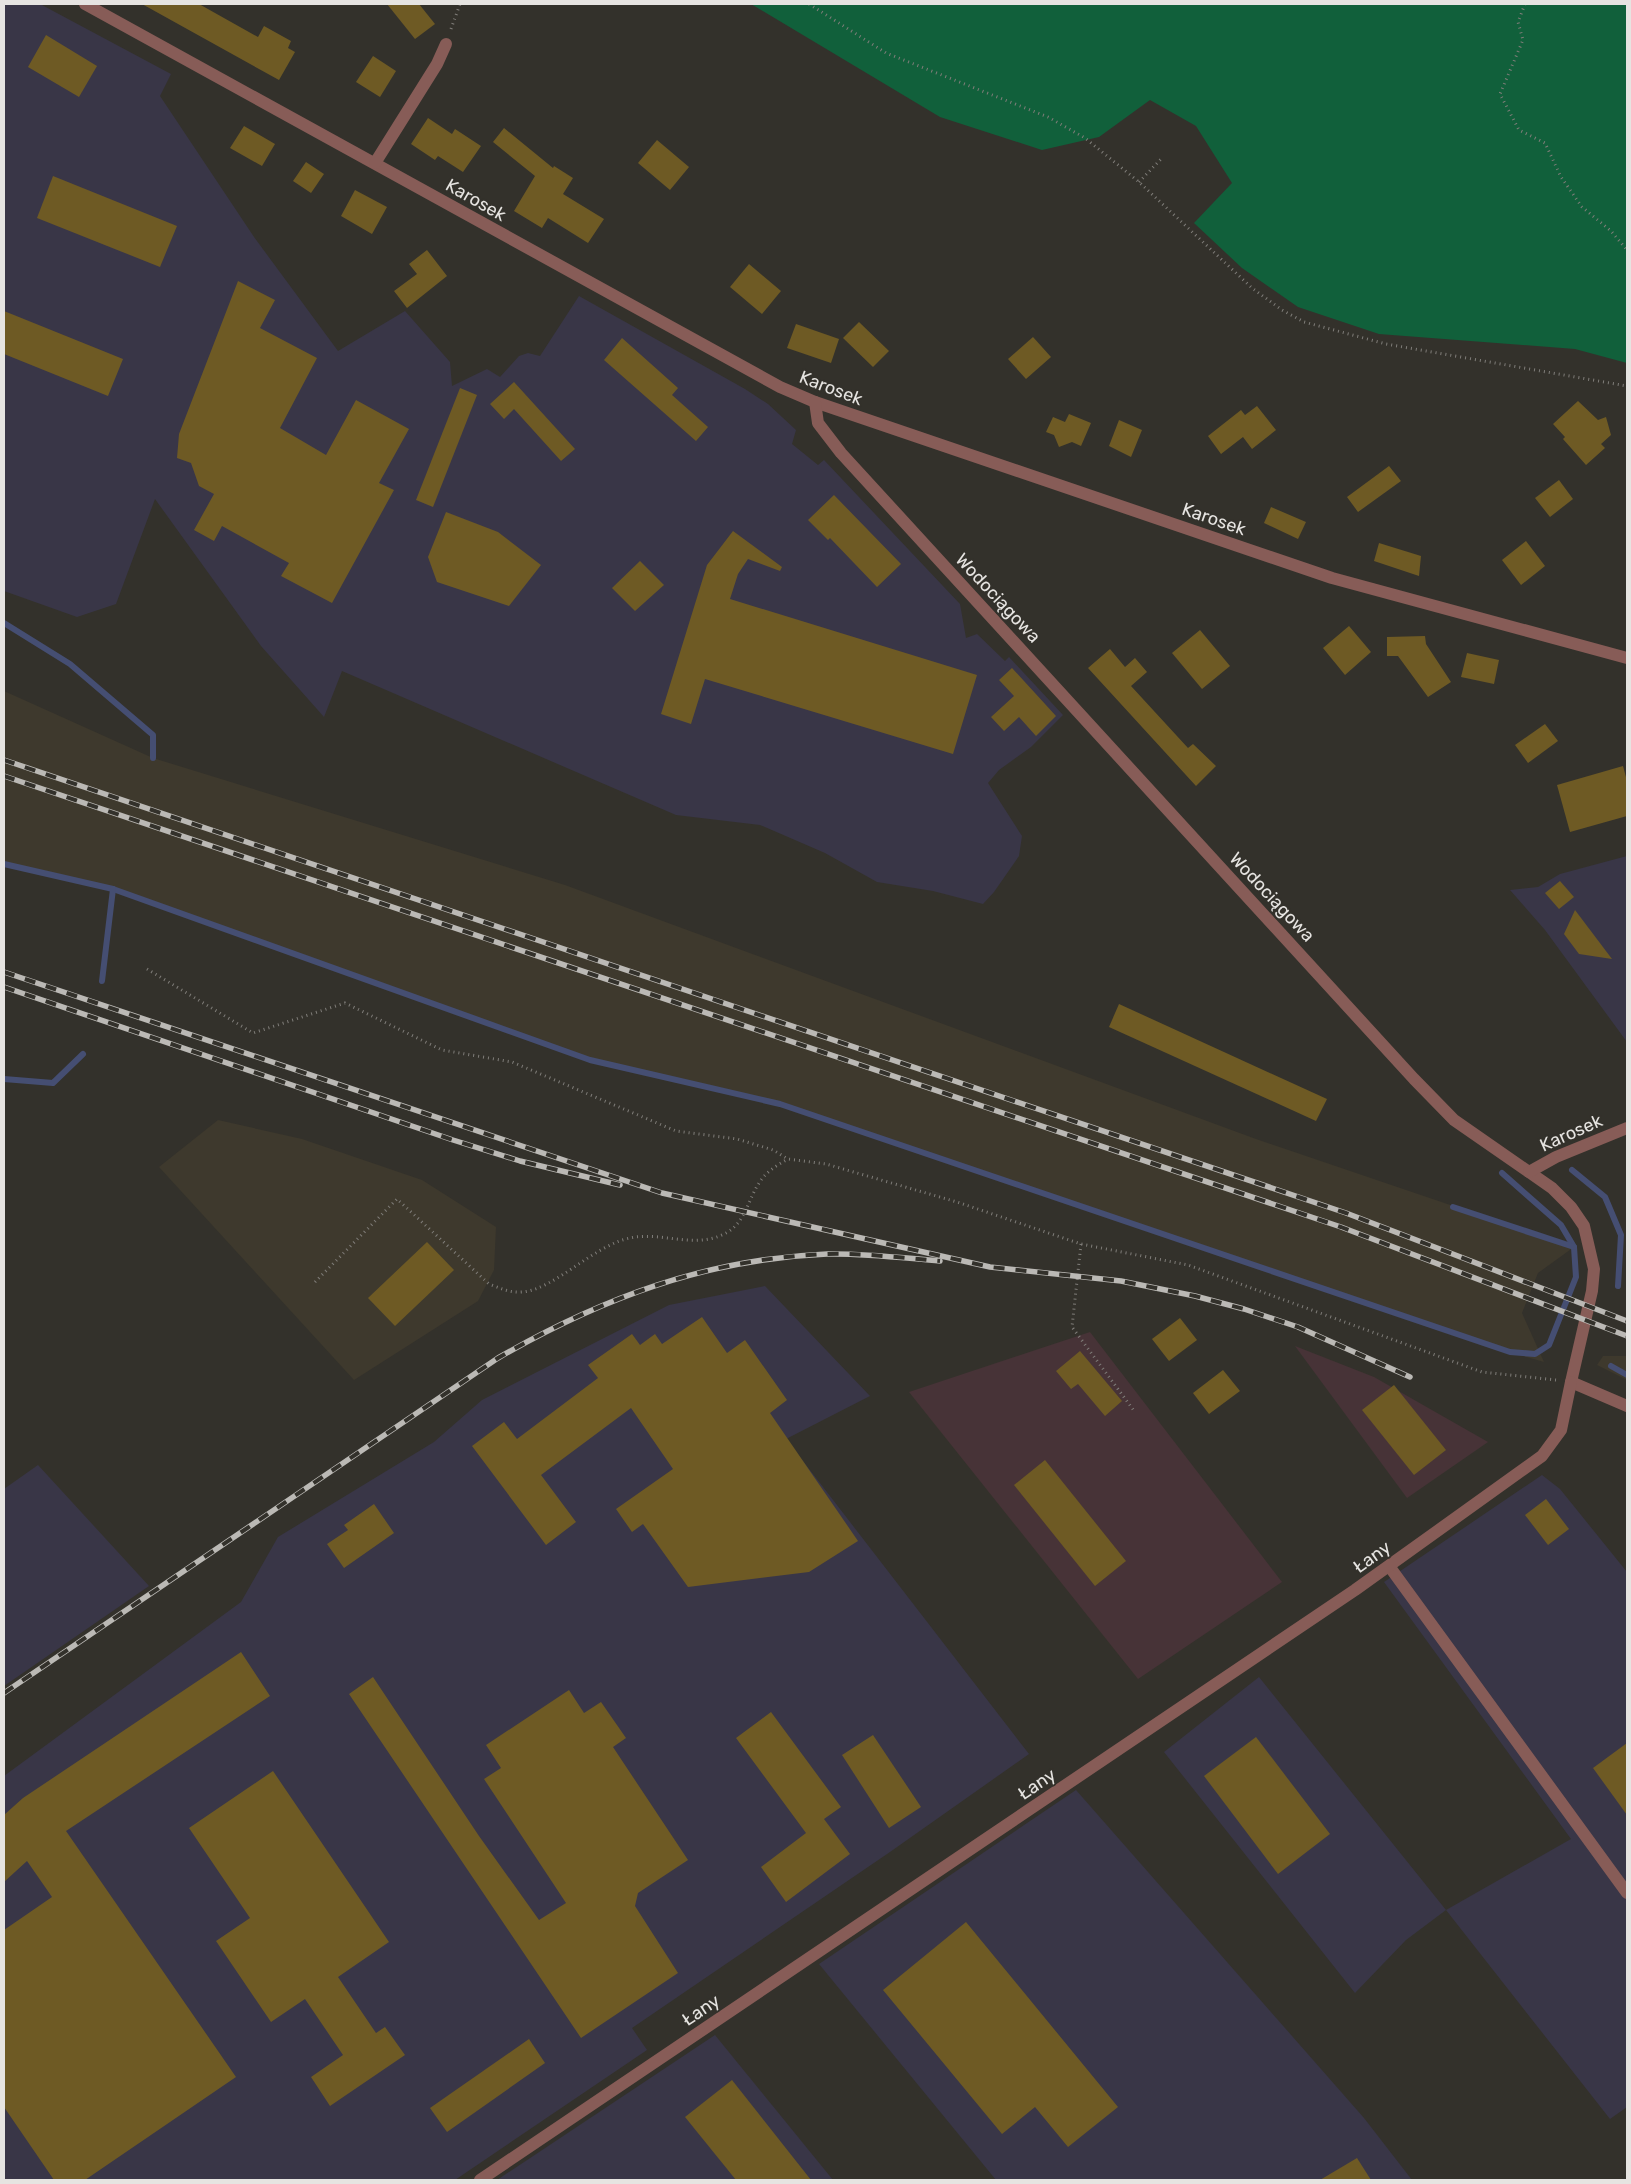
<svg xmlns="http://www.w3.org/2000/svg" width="1631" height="2184" font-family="Rubik,sans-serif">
<rect width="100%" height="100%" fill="#33312b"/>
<g fill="#473337">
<polygon points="1090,1332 1282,1582 1138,1679 909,1392"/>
<polygon points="1295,1346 1374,1377 1488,1442 1407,1498"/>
</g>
<g fill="#393647">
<polygon points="4,4 40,4 171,74 160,96 254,237 338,351 405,311 450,362 452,386 487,369 500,377 519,356 528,353 540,356 579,296 745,389 768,404 796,430 792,444 818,465 824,460 960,604 966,638 977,634 1005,661 1009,657 1063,715 1031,747 999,770 988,783 1022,836 1019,856 994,892 983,904 933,891 877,882 825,853 760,825 676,815 342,671 324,717 261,646 155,499 116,604 77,617 4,591"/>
<polygon points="1627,856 1627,1042 1545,930 1510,890 1538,887 1560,874"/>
<polygon points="765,1286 870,1396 786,1439 1029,1754 890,1852 632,2028 647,2050 455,2180 4,2180 4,1776 241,1602 278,1537 434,1442 482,1400 669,1305"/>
<polygon points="38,1465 149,1586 4,1686 4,1489"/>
<polygon points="1542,1475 1560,1489 1627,1572 1627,2107 1610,2119 1446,1910 1406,1940 1355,1993 1164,1752 1259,1677 1446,1910 1571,1839 1384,1582"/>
<polygon points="1076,1790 1364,2118 1412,2180 996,2180 819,1964"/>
<polygon points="715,2035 833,2180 497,2180"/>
</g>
<g fill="#3e392d">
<polygon points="4,691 153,758 565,885 1256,1139 1574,1247 1538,1273 1522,1313 1544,1362 1492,1347 780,1104 590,1060 113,889 4,864"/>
<polygon points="218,1120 302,1139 422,1180 496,1227 494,1270 478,1301 354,1380 159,1167"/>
<polygon points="1603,1356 1627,1356 1627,1380 1597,1365"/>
</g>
<polygon fill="#11603b" points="751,4 1627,4 1627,363 1575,349 1379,334 1298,307 1242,268 1194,223 1232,183 1196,126 1150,100 1099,137 1042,150 940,117"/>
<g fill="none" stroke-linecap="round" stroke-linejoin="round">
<g stroke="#454e72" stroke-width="6">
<polyline points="4,623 70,664 153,735 153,758"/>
<polyline points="4,864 113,889 590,1060 780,1104 1510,1352 1535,1354 1549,1345 1576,1277 1574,1247 1561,1225 1502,1173"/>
<polyline points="102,981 113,889"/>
<polyline points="4,1079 53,1083 83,1054"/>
<polyline points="1572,1170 1605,1197 1621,1235 1618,1286"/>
<polyline points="1453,1207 1574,1247"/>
<polyline points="1611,1366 1627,1375"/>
</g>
</g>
<g fill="#6e5a24">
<polygon points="142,4 199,4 258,37 264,26 291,41 288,48 295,52 279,80"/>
<polygon points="387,4 419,4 435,24 415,39"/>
<polygon points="46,35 97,66 79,97 28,67"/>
<polygon points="373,56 396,71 380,97 356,82"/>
<polygon points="428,118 452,134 455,129 481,146 463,172 438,156 435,160 411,144"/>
<polygon points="244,126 275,144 262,166 230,148"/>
<polygon points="504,128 553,168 554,166 573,178 563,194 604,219 588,243 548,218 542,228 514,211 535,176 493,142"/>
<polygon points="657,140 689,167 670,190 638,163"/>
<polygon points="306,162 324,174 311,193 293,181"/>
<polygon points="53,176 177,226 160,267 37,218"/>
<polygon points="355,190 387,207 372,234 341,216"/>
<polygon points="427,250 447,276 407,308 394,291 417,274 409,264"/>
<polygon points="749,264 781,291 762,314 730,287"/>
<polygon points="238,281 275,300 260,328 317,358 280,428 326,455 356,400 409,429 379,483 394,490 332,603 281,576 289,563 222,526 214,541 194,530 214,494 199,486 191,463 177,458 179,434"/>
<polygon points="4,311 123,359 108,396 4,354"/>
<polygon points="859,322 889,351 873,367 843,338"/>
<polygon points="796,324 839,339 831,363 787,348"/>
<polygon points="1033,337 1051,357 1026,379 1008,359"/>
<polygon points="622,338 678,388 672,395 708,427 696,441 604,360"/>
<polygon points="514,382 575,449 561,461 514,409 504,419 490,404"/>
<polygon points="460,388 477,395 433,507 416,500"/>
<polygon points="1578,401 1598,420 1606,417 1611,435 1601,444 1605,448 1586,465 1563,439 1565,437 1553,424"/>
<polygon points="1257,406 1276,430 1252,449 1243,437 1221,454 1208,436 1241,410 1245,415"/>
<polygon points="1069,414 1091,423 1081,446 1072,442 1059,447 1054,435 1046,432 1053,417 1065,422"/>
<polygon points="1119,420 1142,430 1131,457 1109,446"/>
<polygon points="1389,466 1401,481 1358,512 1347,497"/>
<polygon points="1559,480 1573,499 1550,517 1535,498"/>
<polygon points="834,495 901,564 877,587 830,538 828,540 808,520"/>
<polygon points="1271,507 1306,522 1298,539 1264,523"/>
<polygon points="446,512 498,532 541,565 509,606 437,582 428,557"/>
<polygon points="733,531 782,567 780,571 748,559 738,574 730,599 977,675 953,754 705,679 691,724 661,714 707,565"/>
<polygon points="1526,541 1545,566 1521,585 1502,560"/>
<polygon points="1379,543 1421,556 1419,576 1374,561"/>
<polygon points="640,561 664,585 635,611 612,588"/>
<polygon points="1349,626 1371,652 1345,675 1323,648"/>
<polygon points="1200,630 1230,666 1202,689 1172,653"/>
<polygon points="1425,636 1426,644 1451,682 1428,697 1398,656 1387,656 1387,637"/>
<polygon points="1110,649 1125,667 1135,658 1147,672 1131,686 1188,748 1193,744 1216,766 1196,786 1088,668"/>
<polygon points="1467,653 1499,660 1494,684 1461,677"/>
<polygon points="1012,668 1056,716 1036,736 1019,717 1004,731 991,717 1014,696 999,680"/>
<polygon points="1545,724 1558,741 1528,763 1515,745"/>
<polygon points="1623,766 1627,781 1627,816 1570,832 1557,785"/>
<polygon points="1560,881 1574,897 1559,909 1545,893"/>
<polygon points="1575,910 1612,959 1579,954 1564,934"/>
<polygon points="1119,1004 1327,1099 1316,1121 1109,1027"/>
<polygon points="427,1242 454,1270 395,1326 368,1298"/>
<polygon points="702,1317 727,1353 745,1340 787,1400 770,1413 858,1541 809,1572 688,1587 643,1524 632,1532 616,1509 673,1469 631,1408 541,1475 576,1522 546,1545 472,1446 504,1422 517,1439 598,1378 588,1365 632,1334 640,1345 655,1334 662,1344"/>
<polygon points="1180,1318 1197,1340 1169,1361 1152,1339"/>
<polygon points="1080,1351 1122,1401 1105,1416 1078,1384 1071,1389 1056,1371"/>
<polygon points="1223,1370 1240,1391 1209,1414 1193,1393"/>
<polygon points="1394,1385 1446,1450 1414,1475 1362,1410"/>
<polygon points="1045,1460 1126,1561 1095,1586 1014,1485"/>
<polygon points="1546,1499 1569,1529 1548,1545 1525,1515"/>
<polygon points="374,1504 394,1533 344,1568 327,1544 348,1530 344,1525"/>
<polygon points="241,1652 270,1696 66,1831 236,2077 85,2180 54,2180 4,2107 4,1930 52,1897 27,1861 4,1882 4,1815 23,1798"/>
<polygon points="373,1677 479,1836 539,1920 566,1903 484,1779 501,1768 486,1745 569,1690 584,1713 601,1702 626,1738 613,1747 688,1860 638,1893 635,1906 678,1973 581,2038 349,1694"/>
<polygon points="771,1712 841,1807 824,1819 850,1854 786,1902 761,1867 806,1833 736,1738"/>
<polygon points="873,1735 921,1807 889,1828 842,1755"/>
<polygon points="1256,1737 1330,1834 1278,1874 1204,1776"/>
<polygon points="1627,1743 1627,1815 1593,1768"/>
<polygon points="273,1771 389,1942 338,1977 376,2033 385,2027 405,2055 330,2106 311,2077 343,2055 305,1999 271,2022 216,1941 250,1918 189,1828"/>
<polygon points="966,1922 1118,2107 1068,2147 1035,2107 1002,2134 883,1990"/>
<polygon points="529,2039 545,2063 447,2132 430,2108"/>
<polygon points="732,2080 811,2180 736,2180 685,2117"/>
<polygon points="1357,2158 1371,2180 1320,2180"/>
</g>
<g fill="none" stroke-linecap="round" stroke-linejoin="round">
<g stroke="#807e7a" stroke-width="3" stroke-dasharray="1 4" stroke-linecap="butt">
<polyline points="809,4 886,53 1048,117 1085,138 1139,182 1252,288 1282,310 1304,322 1386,344 1627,386"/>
<polyline points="1525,4 1518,22 1523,40 1500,94 1519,130 1545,143 1561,177 1582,207 1611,231 1627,250"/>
<polyline points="451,29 460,4"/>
<polyline points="1139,182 1162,158"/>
<polyline points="147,969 253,1033 345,1003 442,1050 512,1062 676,1131 737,1139 773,1150 788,1159 826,1164 957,1202 1081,1244 1188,1265 1482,1372 1556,1380"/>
<polyline points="1081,1244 1072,1327 1135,1412"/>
<path d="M315,1282l82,-83 92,85c11,4 20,9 33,8 32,-2 72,-47 108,-54 32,-7 65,12 96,-5 19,-10 22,-33 33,-50 7,-11 18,-18 29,-24"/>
</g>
<g stroke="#875c57" stroke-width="12">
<polyline points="85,4 780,387 815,402 1332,578 1627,658"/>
<polyline points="375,163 437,64 446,44"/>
<polyline points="815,402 818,423 841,453 1414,1079 1454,1120 1552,1188 1571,1207 1584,1226 1594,1269 1592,1291 1571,1382 1627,1406"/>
<polyline points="1529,1172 1556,1157 1627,1128"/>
<polyline points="1389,1566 1627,1893"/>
<polyline points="480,2180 1355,1590 1542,1456 1561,1430 1571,1382"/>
</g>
<g stroke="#bbb9b5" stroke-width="5.5">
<g id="rail">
<polyline points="4,760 1346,1213 1627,1321"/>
<polyline points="4,776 1341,1227 1627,1336"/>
<polyline points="4,972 662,1193 990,1267 1121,1281 1195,1296 1244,1309 1298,1327 1410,1377"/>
<polyline points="4,987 453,1140 520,1161 620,1185"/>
<path d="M4,1693l494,-335c104,-60 208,-99 329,-104 38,-1 76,4 113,7"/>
</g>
</g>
<use href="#rail" stroke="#33312b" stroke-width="4" stroke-dasharray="11" stroke-linecap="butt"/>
</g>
<g text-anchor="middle" stroke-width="4" stroke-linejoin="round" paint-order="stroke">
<g font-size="18" fill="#e6e4e1" stroke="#33312b">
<text transform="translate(476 200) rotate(30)" y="6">Karosek</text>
<text transform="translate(831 388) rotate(21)" y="6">Karosek</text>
<text transform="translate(1214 519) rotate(19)" y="6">Karosek</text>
<text transform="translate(998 598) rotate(47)" y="6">Wodociągowa</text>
<text transform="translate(1272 897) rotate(47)" y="6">Wodociągowa</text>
<text transform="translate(1571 1133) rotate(-24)" y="6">Karosek</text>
<text transform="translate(1372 1557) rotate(-36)" y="6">Łany</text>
<text transform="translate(1037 1784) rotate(-34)" y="6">Łany</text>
<text transform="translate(701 2010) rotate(-34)" y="6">Łany</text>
</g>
</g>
<rect width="1631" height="2184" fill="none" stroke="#e6e4e1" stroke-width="10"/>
</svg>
